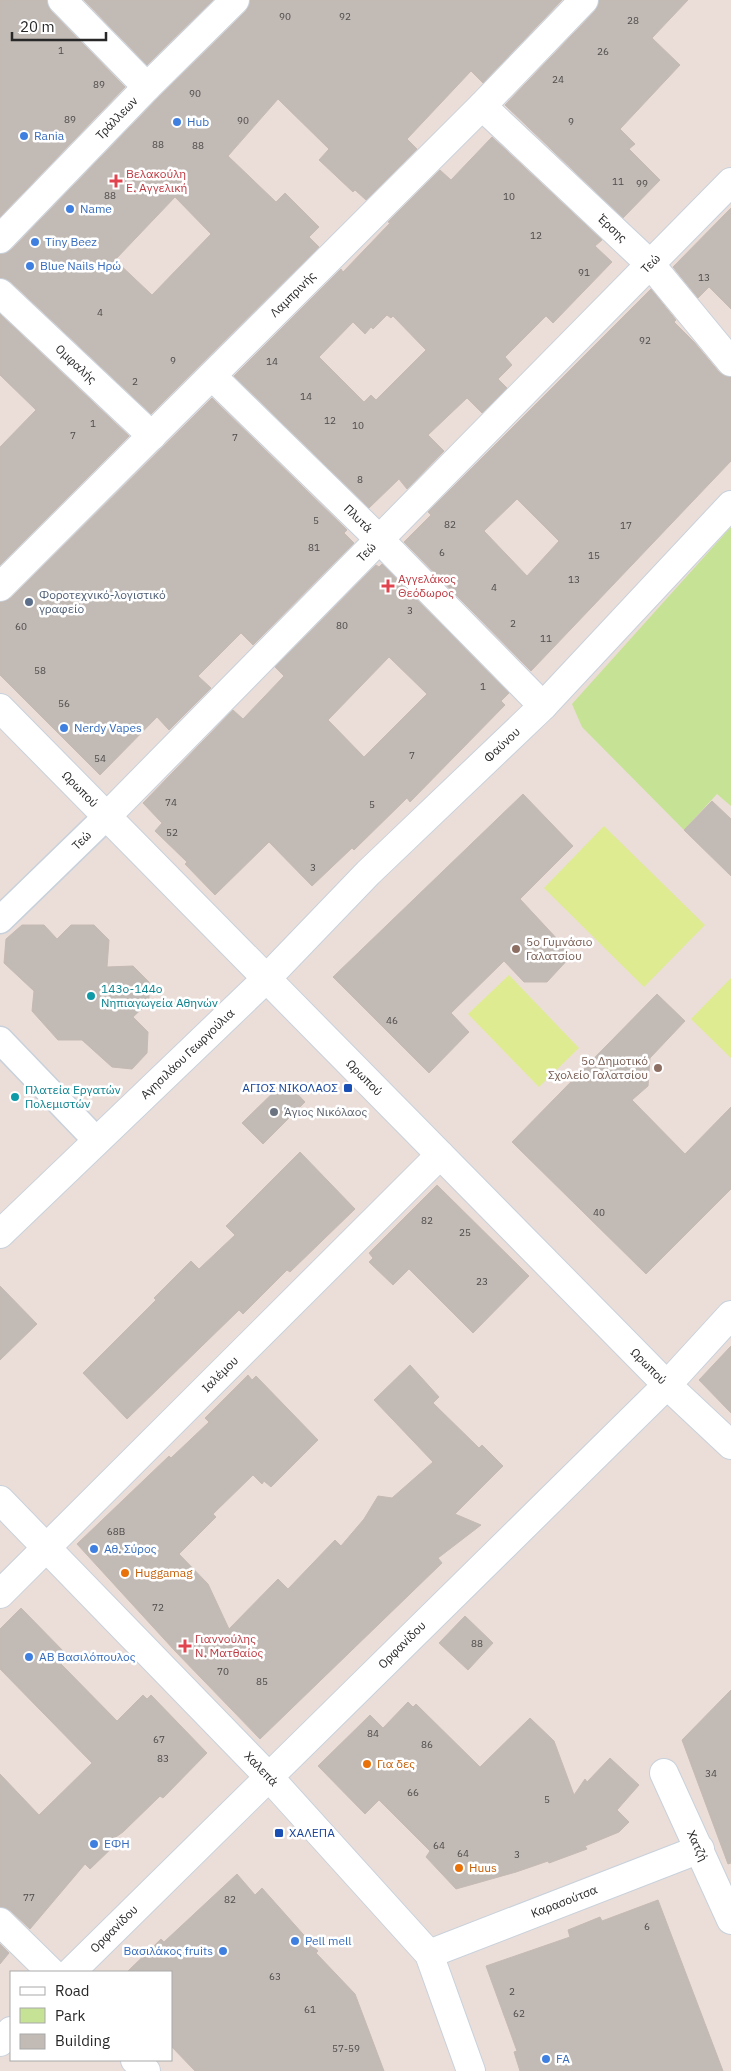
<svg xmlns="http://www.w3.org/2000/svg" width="731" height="2071" font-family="'IBM Plex Sans',sans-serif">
<rect width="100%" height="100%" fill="#ebded9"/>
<polygon fill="#c6e395" points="731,527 731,806 717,794 684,830 582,727 572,704"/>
<g fill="#deeb90">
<polygon points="604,826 705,925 644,987 544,888"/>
<polygon points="509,975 579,1048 539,1087 468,1014"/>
<polygon points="731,978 731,1058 691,1019"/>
</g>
<g fill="#c2bab5" stroke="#c6bab3" fill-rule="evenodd">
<polygon points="0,0 47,0 51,11 125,87 0,217"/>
<polygon points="84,0 213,0 147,65"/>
<path d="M250,0h312l-79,83 -12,-12 -64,68 10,10 -51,51 -11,-10 -2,2 -34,-32 10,-11 -51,-50 -50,57 48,46 9,-9 34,34 -10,10 10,10 -168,167 -140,-132 -11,-4v-24l11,-4 147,-152 88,-87zM175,197l36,37 -59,61 -37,-35z"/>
<polygon points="599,0 688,0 652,38 680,65 620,129 635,144 629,149 660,180 623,218 505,105 595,11"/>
<path d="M492,137l110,103 -7,6 17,16 -59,61 -7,-7 -41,41 7,8 -14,14 9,9 -25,25 -15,-15 -39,37 16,16 -37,38 -8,-10 -30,29 -135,-132 107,-107 2,3 47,-49 -2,-1 52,-52 11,10zM387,315l4,3 2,-2 33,34 -50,50 -5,-5 -7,7 -45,-45 34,-35 12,12 6,-7 2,2z"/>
<polygon points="731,208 731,309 709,287 698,298 673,267"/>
<path d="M651,289l25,31 -2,2 20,20 25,30 6,4 6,1v84l-200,210 -127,-129 27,-27 -3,-3zM517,499l42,42 -32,35 -43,-45z"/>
<polygon points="0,314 129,436 0,565 0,447 36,410 0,375"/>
<polygon points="212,398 347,530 344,533 354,543 253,645 241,633 198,676 211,688 169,730 157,717 100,775 0,675 0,602 11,598"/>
<path d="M382,564l127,129 -8,8 4,4 -95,97 -3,-4 -53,52 -2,-2 -40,38 -43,-44 -54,53 -30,-31 2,-2 -32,-31 7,-8 -19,-20 90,-93 10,9 41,-43 -9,-9 101,-102 3,2zM389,657l38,37 -63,63 -36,-37z"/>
<polygon points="523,794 573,846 520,899 572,955 547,982 524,982 504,961 451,1013 469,1032 429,1073 333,977"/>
<polygon points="712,801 731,819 731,876 684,830"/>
<polygon points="22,925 44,925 57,939 71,925 94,925 109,940 107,967 133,966 149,982 149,1002 133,1017 148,1032 147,1053 132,1069 112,1067 82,1040 58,1040 32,1011 34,991 4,963 6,939"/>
<polygon points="657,994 685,1021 650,1058 648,1086 632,1100 685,1154 731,1107 731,1189 646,1274 512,1142"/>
<polygon points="285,1081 305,1102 263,1144 242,1123"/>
<polygon points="300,1152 355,1209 290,1272 287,1270 243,1314 239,1310 127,1419 83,1373 156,1300 154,1298 191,1261 199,1269 235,1235 226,1226"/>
<polygon points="437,1185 529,1276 473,1333 409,1269 393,1285 369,1262 373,1258 369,1253"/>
<polygon points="0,1286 37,1324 0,1360"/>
<polygon points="731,1346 731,1413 699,1380"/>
<polygon points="410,1365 439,1397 433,1403 479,1448 482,1445 503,1466 455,1514 481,1525 438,1558 442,1563 260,1739 175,1651 77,1544 169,1456 171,1458 209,1422 205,1418 248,1375 252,1380 256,1376 318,1440 271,1487 264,1481 262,1484 253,1475 213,1514 216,1517 179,1554 208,1584 229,1629 278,1579 288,1589 335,1540 341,1546 364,1519 378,1496 392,1498 433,1462 374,1400"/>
<polygon points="21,1608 68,1656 61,1664 117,1721 143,1695 147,1699 151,1695 207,1753 163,1798 160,1796 123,1832 113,1839 117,1843 90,1869 85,1864 30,1929 11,1911 0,1907 0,1774 39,1815 92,1763 0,1669 0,1629"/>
<polygon points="465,1616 493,1643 468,1670 439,1643"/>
<polygon points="731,1690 731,1863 728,1864 682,1740"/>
<polygon points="408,1702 413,1707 416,1704 480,1767 530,1718 554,1741 574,1795 585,1779 587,1782 610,1758 639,1785 617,1810 629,1822 619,1832 585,1846 587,1849 549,1863 548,1861 516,1872 456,1889 426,1857 430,1851 379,1800 365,1814 318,1766 370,1715 383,1728"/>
<polygon points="237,1874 255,1895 262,1888 318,1951 316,1953 355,1994 384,2071 195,2071 171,2046 171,1972 127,1972 161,1939 164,1942"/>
<polygon points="658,1900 723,2071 520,2071 514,2052 517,2051 486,1966 570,1937 568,1930 600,1917 602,1921"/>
<polygon points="0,1944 9,1953 0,1964"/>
</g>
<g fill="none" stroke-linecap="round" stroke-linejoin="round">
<g stroke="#c8d1db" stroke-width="29">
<g id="pedestrian">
<path id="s1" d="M0,920l107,-104"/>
<polyline points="0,1040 97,1141"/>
</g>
</g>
<g stroke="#c8d1db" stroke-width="30">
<g id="minor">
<polyline points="62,0 147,87"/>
<path id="s2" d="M482,106l169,159 80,97"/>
<path id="s3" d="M0,239l147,-152 88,-87"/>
<path id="s4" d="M0,293l152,143"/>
<path id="s5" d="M212,376l168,164 163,166"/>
<path id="s6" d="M0,587l482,-481 102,-106"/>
<path id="s7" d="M107,816l624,-634"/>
<path id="s8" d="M0,1234l267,-256 101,-105 175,-167 188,-201"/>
<polyline points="731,1315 667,1385 731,1445"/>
<polyline points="0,1500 268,1776"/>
<path id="s9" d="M0,1594l440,-439"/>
<path id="s10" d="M664,1773l67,147"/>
<polyline points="0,1922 51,1972"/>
<path id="s11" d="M429,1954l271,-105"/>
<polyline points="135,2060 146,2071"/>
</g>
</g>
<g stroke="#c8d1db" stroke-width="30">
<g id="tertiary">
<path id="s12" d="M0,708l667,677 -596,587"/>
<polyline points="268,1776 429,1954 471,2071"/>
<polyline points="0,2042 11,2031"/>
</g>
</g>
<use href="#pedestrian" stroke="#fff" stroke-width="26"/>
<use href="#minor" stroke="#fff" stroke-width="28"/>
<use href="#tertiary" stroke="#fff" stroke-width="28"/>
</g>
<g fill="#3f7fe0" stroke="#fff" stroke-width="2">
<circle cx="177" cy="122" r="5"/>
<circle cx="24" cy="136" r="5"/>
<circle cx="70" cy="209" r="5"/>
<circle cx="35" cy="242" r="5"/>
<circle cx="30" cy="266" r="5"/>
<circle cx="64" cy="728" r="5"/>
<circle cx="94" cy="1549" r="5"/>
<circle cx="29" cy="1657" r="5"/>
<circle cx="94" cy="1844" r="5"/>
<circle cx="295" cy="1941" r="5"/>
<circle cx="223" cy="1951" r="5"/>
<circle cx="546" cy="2059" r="5"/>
</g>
<g fill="#e0444e" stroke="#fff" stroke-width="2">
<path d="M113.5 173.5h5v5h5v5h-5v5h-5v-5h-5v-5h5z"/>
<path d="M385.5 578.5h5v5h5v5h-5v5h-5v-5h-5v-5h5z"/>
<path d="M182.5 1638.5h5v5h5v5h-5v5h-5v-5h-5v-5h5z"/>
</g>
<circle fill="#5c6f8a" stroke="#fff" stroke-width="2" cx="29" cy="602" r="5"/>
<g fill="#8d6e63" stroke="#fff" stroke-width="2">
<circle cx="516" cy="949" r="5"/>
<circle cx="658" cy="1068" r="5"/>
</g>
<g fill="#0f9aa8" stroke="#fff" stroke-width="2">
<circle cx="91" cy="996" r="5"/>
<circle cx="15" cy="1097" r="5"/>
</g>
<g fill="#1a4fb4" stroke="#fff" stroke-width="2">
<rect x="343" y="1083" width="10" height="10" rx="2.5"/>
<rect x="274" y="1828" width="10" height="10" rx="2.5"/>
</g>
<circle fill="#6b7280" stroke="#fff" stroke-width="2" cx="274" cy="1112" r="5"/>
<g fill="#e8710a" stroke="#fff" stroke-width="2">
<circle cx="125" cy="1573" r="5"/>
<circle cx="367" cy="1764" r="5"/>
<circle cx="459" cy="1868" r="5"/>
</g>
<g text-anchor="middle" stroke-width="5" stroke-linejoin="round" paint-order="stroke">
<g font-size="10" fill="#4e4c4b">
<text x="285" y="20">90</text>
<text x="345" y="20">92</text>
<text x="633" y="24">28</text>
<text x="61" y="54">1</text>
<text x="603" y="55">26</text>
<text x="558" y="83">24</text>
<text x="99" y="88">89</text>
<text x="195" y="97">90</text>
<text x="70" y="123">89</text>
<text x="243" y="124">90</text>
<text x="571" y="125">9</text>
<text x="158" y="148">88</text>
<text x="198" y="149">88</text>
<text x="618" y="185">11</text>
<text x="642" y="187">99</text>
<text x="110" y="199">88</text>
<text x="509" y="200">10</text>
<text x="536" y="239">12</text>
<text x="584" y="276">91</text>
<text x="704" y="281">13</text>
<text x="100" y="316">4</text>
<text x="645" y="344">92</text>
<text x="173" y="364">9</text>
<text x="272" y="365">14</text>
<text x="135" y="385">2</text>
<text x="306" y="400">14</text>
<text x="330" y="424">12</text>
<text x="93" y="427">1</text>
<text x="358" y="429">10</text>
<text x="73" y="439">7</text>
<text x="235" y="441">7</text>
<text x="360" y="483">8</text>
<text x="316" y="524">5</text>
<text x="450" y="528">82</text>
<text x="626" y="529">17</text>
<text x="314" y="551">81</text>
<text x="442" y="556">6</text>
<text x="594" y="559">15</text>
<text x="574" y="583">13</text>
<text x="494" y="591">4</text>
<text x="410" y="614">3</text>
<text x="513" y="627">2</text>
<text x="342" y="629">80</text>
<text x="21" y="630">60</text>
<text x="546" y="642">11</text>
<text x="40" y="674">58</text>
<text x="483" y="690">1</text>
<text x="64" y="707">56</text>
<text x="412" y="759">7</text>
<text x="100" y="762">54</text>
<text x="171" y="806">74</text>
<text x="372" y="808">5</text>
<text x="172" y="836">52</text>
<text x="313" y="871">3</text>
<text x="392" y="1024">46</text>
<text x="599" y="1216">40</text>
<text x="427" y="1224">82</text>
<text x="465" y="1236">25</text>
<text x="482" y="1285">23</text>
<text x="116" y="1535">68Β</text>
<text x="158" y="1611">72</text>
<text x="477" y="1647">88</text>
<text x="223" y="1675">70</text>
<text x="262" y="1685">85</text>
<text x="373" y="1737">84</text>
<text x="159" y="1743">67</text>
<text x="427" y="1748">86</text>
<text x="163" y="1762">83</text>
<text x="711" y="1777">34</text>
<text x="413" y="1796">66</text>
<text x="547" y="1803">5</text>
<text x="439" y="1849">64</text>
<text x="463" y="1857">64</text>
<text x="517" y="1858">3</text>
<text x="29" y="1901">77</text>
<text x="230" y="1903">82</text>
<text x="647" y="1930">6</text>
<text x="275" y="1980">63</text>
<text x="512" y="1995">2</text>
<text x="310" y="2013">61</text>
<text x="519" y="2017">62</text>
<text x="346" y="2052">57-59</text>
</g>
<g font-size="12" fill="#282828" stroke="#fff">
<text dy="4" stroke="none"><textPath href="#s3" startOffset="168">Τράλλεων</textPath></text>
<text dy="4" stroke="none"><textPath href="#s2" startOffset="179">Έρσης</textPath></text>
<text dy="4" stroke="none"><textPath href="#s7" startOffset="775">Τεώ</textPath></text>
<text dy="4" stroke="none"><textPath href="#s6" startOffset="414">Λαμπρινής</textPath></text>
<text dy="4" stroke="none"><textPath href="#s4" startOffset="104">Ομφαλής</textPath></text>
<text dy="4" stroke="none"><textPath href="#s5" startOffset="204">Πλυτά</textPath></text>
<text dy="4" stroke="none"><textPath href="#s7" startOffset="370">Τεώ</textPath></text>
<text dy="4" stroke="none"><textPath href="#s8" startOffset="701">Φαύνου</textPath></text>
<text dy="4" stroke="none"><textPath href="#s12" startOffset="114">Ωρωπού</textPath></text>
<text dy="4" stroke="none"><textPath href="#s1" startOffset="114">Τεώ</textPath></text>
<text dy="4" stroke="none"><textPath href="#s8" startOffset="260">Αγησιλάου Γεωργούλια</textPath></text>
<text dy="4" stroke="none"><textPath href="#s12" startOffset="519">Ωρωπού</textPath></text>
<text dy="4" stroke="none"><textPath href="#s12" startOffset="924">Ωρωπού</textPath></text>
<text dy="4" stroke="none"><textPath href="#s9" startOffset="311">Ιαλέμου</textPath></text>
<text transform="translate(402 1645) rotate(-45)" y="4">Ορφανίδου</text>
<text transform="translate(261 1769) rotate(46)" y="4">Χαλεπά</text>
<text dy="4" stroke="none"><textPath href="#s10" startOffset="80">Χατζή</textPath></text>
<text dy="4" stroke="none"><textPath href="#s11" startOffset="145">Καρασούτσα</textPath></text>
<text transform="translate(114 1929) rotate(-45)" y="4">Ορφανίδου</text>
</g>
<g font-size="12" fill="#366cbe" stroke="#fff" text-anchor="start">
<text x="187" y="126">Hub</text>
<text x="34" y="140">Rania</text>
<text x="80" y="213">Name</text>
<text x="45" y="246">Tiny Beez</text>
<text x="40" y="270">Blue Nails Ηρώ</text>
<text x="74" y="732">Nerdy Vapes</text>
<text x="104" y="1553">Αθ. Σύρος</text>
<text x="39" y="1661">ΑΒ Βασιλόπουλος</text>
<text x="104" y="1848">ΕΦΗ</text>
<text x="305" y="1945">Pell mell</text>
<text x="213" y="1955" text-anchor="end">Βασιλάκος fruits</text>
<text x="556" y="2063">FA</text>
</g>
<g font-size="12" fill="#be3a42" stroke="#fff" text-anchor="start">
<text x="126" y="178">Βελακούλη<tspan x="126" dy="14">Ε. Αγγελική</tspan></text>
<text x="398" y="583">Αγγελάκος<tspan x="398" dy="14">Θεόδωρος</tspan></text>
<text x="195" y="1643">Γιαννούλης<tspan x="195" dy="14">Ν. Ματθαίος</tspan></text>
</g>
<g font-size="12" fill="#4e5e75" stroke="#fff" text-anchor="start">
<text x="39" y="599">Φοροτεχνικό-λογιστικό<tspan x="39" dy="14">γραφείο</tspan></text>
</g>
<g font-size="12" fill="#785e54" stroke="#fff" text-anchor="start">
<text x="526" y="946">5ο Γυμνάσιο<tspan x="526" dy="14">Γαλατσίου</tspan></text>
<text x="648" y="1065" text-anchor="end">5ο Δημοτικό<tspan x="648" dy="14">Σχολείο Γαλατσίου</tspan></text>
</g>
<g font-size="12" fill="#0d838f" stroke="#fff" text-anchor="start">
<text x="101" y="993">143ο-144ο<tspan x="101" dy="14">Νηπιαγωγεία Αθηνών</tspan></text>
<text x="25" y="1094">Πλατεία Εργατών<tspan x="25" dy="14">Πολεμιστών</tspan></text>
</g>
<g font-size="12" fill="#164399" stroke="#fff" text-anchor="end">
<text x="338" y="1092">ΑΓΙΟΣ ΝΙΚΟΛΑΟΣ</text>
<text x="289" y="1837" text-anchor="start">ΧΑΛΕΠΑ</text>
</g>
<g font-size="12" fill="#5b616d" stroke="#fff" text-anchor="start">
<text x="284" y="1116">Άγιος Νικόλαος</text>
</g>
<g font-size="12" fill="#c56008" stroke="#fff" text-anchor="start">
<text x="135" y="1577">Huggamag</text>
<text x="377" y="1768">Για δες</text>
<text x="469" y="1872">Huus</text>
</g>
</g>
<rect x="10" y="1971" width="162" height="90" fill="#ffffff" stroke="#a9a9a9"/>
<rect x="20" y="1987" width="25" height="8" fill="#ffffff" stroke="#a9a9a9"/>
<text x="55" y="1996" font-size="15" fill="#282828">Road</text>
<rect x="20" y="2008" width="25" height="15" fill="#c6e395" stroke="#a9a9a9"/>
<text x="55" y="2021" font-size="15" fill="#282828">Park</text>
<rect x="20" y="2034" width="25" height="15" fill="#c2bab5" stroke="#a9a9a9"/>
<text x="55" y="2046" font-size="15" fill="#282828">Building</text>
<path d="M12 32v8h94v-8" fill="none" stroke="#282828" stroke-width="2.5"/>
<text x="20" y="32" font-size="15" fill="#282828" stroke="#ffffff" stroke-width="4" paint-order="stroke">20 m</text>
</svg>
